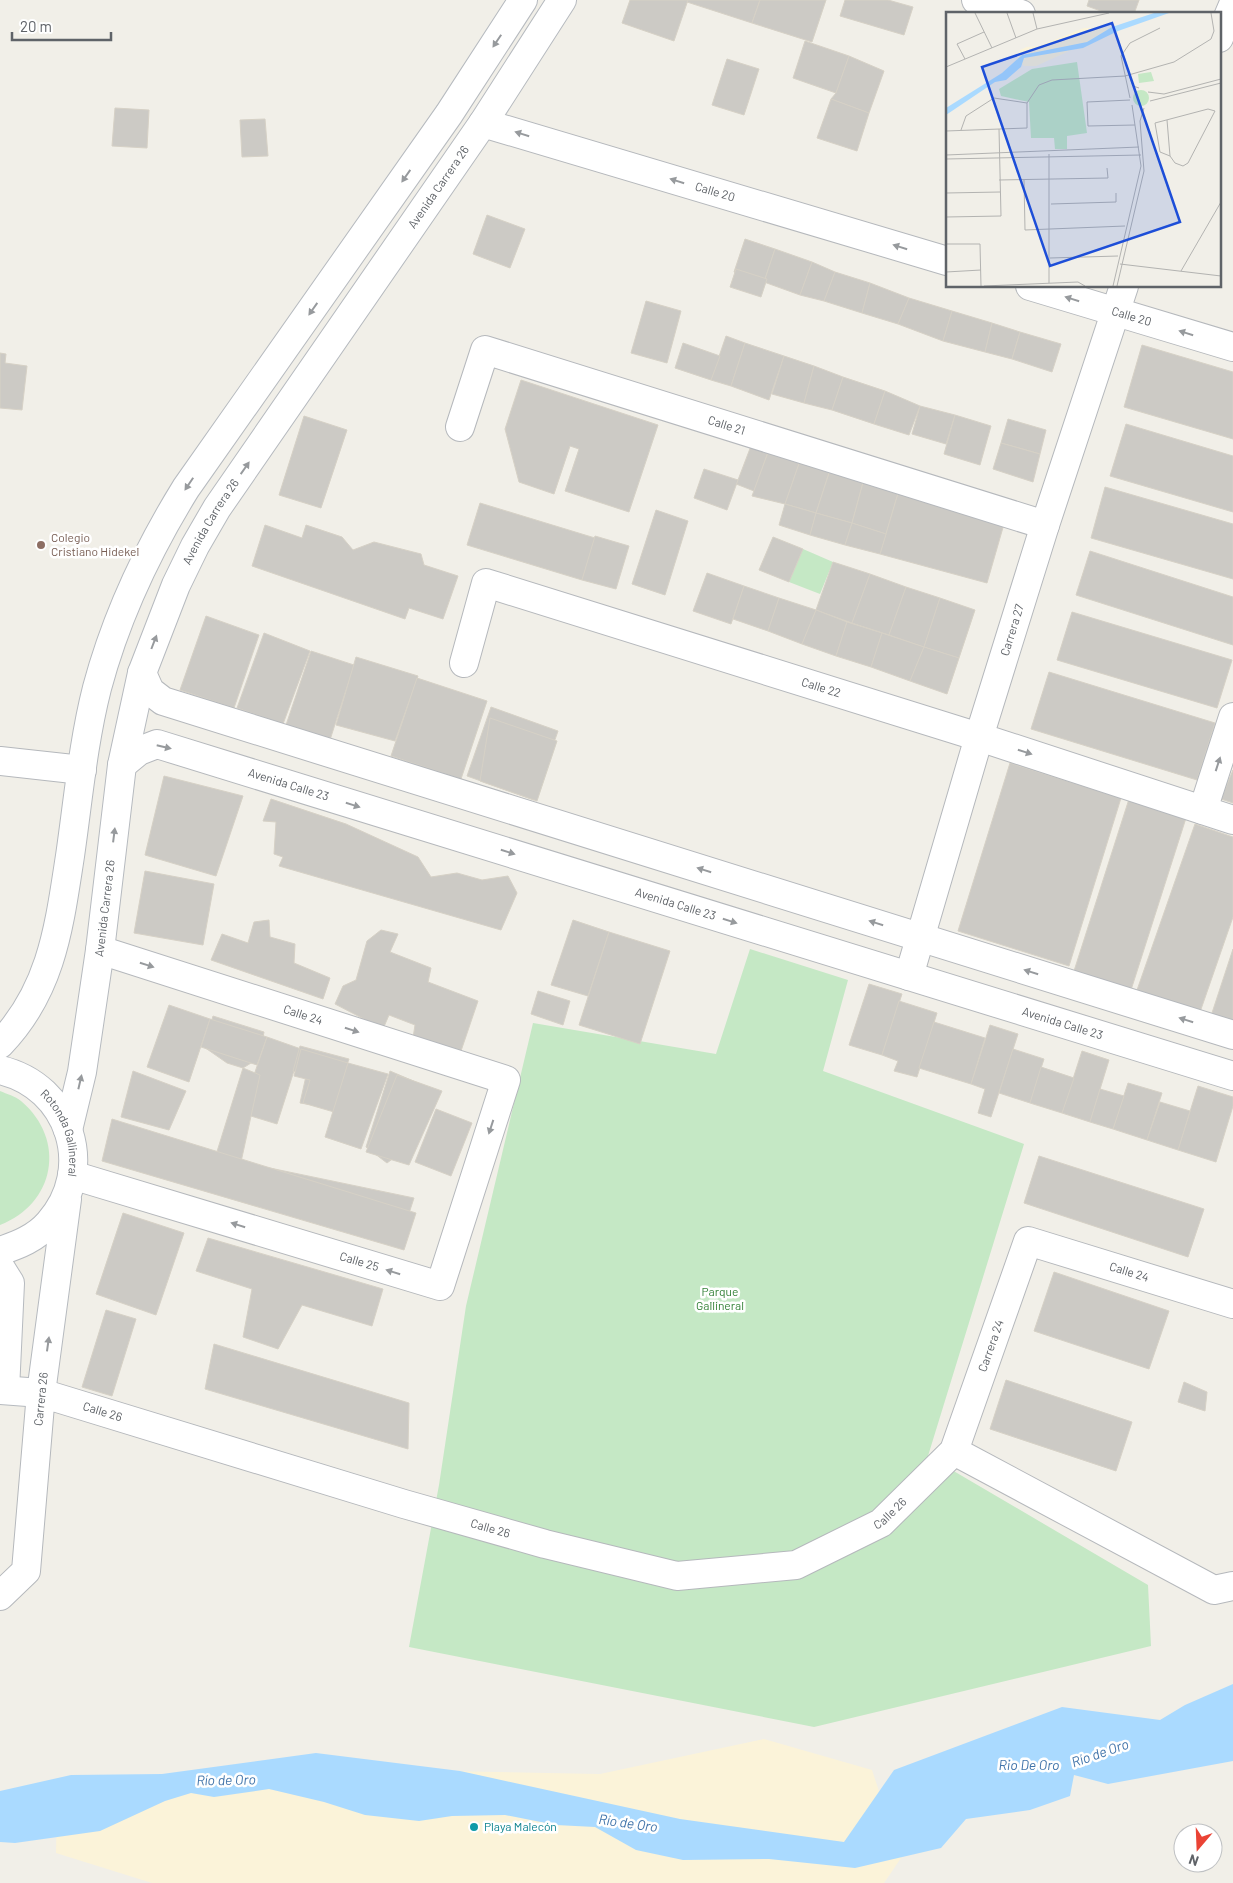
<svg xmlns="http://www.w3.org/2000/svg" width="1233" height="1883" font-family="Barlow,sans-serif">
<rect width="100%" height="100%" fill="#f1efe8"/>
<g fill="#c5e8c5">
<polygon points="803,549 833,562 820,594 789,582"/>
<polygon points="750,949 848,980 823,1071 1024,1144 928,1456 1148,1585 1151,1646 814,1727 409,1647 439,1485 466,1306 533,1023 716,1054"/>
<path d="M0,1091c7,3 15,5 21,10 46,39 34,103 -21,124z"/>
</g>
<polygon fill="#fbf3d9" points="764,1739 872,1770 901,1858 884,1883 152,1883 56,1853 57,1802 338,1769 600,1774"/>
<polygon fill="#aadaff" points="1233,1684 1233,1761 1108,1784 1074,1775 1070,1796 1030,1810 966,1819 941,1848 855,1868 769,1859 683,1860 636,1850 595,1827 556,1825 505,1815 452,1816 419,1821 365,1815 324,1802 269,1789 214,1797 191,1793 165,1801 100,1831 15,1843 0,1842 0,1791 71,1775 162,1774 316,1753 460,1771 680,1819 844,1842 894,1770 1062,1707 1160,1720 1185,1705"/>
<g fill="#cccac5" stroke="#d6d1c6">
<polygon points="630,0 688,0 674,41 622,23"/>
<polygon points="688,0 760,0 752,23 687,2"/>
<polygon points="760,0 826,0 812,42 752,23"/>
<polygon points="845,0 888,0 913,7 904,35 840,16"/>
<polygon points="1089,0 1139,0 1134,14 1109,14 1087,6"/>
<polygon points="805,41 849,56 836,93 793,78"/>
<polygon points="849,56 884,71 869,113 831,99 836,93"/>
<polygon points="727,59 759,69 744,115 712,105"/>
<polygon points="831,99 869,113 857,151 817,138"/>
<polygon points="115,108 149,110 147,148 112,146"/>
<polygon points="265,119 268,156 242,157 240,120"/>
<polygon points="487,215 525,229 510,268 473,254"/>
<polygon points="745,239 775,249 764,282 734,272"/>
<polygon points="775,249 812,262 800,295 764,282"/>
<polygon points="812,262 835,272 824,301 800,295"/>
<polygon points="736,269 767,279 761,297 730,287"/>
<polygon points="835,272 870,283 862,313 824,301"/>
<polygon points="870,283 909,298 898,324 862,313"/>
<polygon points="909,298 952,311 943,341 898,324"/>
<polygon points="646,301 681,311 667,363 631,353"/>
<polygon points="952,311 992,323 985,352 943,341"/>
<polygon points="992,323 1020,332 1012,359 985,352"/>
<polygon points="1020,332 1061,344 1052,372 1012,359"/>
<polygon points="726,336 745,343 731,386 711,380"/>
<polygon points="683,343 720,356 711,380 675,368"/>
<polygon points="745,343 784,356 769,400 731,386"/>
<polygon points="1142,345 1233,372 1233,439 1124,407"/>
<polygon points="0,353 6,354 5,363 27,366 22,410 0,408"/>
<polygon points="784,356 814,366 804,403 772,394"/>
<polygon points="814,366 843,377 832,410 804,403"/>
<polygon points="843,377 885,391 874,424 832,410"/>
<polygon points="521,380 658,425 629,512 565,491 579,449 570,446 554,494 519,482 505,429"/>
<polygon points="885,391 920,406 909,435 874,424"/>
<polygon points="920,406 955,415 946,444 912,434"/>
<polygon points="955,415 991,426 980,465 944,454"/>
<polygon points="304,416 347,430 321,508 279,495"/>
<polygon points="1008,419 1046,430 1040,454 1001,443"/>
<polygon points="1126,424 1233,456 1233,512 1110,476"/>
<polygon points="754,438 771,444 754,491 731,482 738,480"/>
<polygon points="1001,443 1040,454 1033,482 993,469"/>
<polygon points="771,444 802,455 785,504 752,496"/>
<polygon points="802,455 831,467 816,513 785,504"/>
<polygon points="831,467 864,479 852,523 816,513"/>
<polygon points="704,469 738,480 727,510 694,498"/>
<polygon points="864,479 899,490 886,534 852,523"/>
<polygon points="1105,487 1233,524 1233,579 1091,538"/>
<polygon points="899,490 1004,524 987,583 880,554"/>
<polygon points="480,503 595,538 582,580 467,545"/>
<polygon points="785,504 816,513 810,535 779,525"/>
<polygon points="656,510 688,521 665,595 632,584"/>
<polygon points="816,513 852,523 845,545 810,535"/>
<polygon points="852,523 886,534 880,554 845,545"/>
<polygon points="265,525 302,538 306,525 342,537 353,550 374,542 421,554 424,565 458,576 443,619 409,608 405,619 252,566"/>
<polygon points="595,536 629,546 616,589 582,580"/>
<polygon points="773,537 803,549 789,582 759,570"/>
<polygon points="1090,551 1233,597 1233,645 1076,595"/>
<polygon points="833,562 870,574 852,623 816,610"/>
<polygon points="707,573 744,586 731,624 693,611"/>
<polygon points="870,574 906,587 889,635 852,623"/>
<polygon points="744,586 779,598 768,631 733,619"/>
<polygon points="906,587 940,598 924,647 889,635"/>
<polygon points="779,598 816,610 802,644 768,631"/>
<polygon points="940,598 975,610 959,658 924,647"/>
<polygon points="816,610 847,622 836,656 802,644"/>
<polygon points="1072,612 1232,660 1217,708 1057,660"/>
<polygon points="206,616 259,635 234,708 180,690"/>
<polygon points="847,622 882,633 871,667 836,656"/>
<polygon points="264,633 310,651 283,724 237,708"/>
<polygon points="882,633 924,647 910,681 871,667"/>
<polygon points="924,647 959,658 947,694 910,681"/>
<polygon points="311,651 354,665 329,743 285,728"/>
<polygon points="356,657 418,676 395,741 336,725"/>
<polygon points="1049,672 1215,723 1197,780 1031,729"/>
<polygon points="417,678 487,701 461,779 391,756"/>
<polygon points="491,707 558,731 534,800 467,776"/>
<polygon points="490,718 557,741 537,801 480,781"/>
<polygon points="1010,763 1121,798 1069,966 958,931"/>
<polygon points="1233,770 1233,803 1221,799"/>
<polygon points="164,776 243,796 216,876 145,855"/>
<polygon points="271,799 346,824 418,857 431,877 457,873 482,880 508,876 517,893 501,930 279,866 283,857 274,854 276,822 263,821"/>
<polygon points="1129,799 1186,818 1131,990 1074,971"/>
<polygon points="1195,824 1233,837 1233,917 1199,1015 1136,993"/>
<polygon points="145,871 214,884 203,945 134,933"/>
<polygon points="269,920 270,937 295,944 294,963 330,978 323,999 211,960 222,934 248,943 254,922"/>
<polygon points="573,920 609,932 588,996 551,985"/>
<polygon points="381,930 398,934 390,952 431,968 428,982 478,1001 461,1051 413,1038 415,1025 389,1015 383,1029 335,1004 343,986 356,980 367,941"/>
<polygon points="609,932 670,951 640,1044 579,1025"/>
<polygon points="1233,949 1233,1026 1210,1019"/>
<polygon points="869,984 902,994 882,1055 849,1045"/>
<polygon points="538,991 570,1001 563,1025 531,1014"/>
<polygon points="899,1001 937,1013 917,1077 894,1071 898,1061 882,1055"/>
<polygon points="169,1005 210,1019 189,1082 147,1067"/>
<polygon points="213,1016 264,1032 259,1058 243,1068 227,1063 204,1047"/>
<polygon points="210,1019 267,1037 257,1065 201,1047"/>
<polygon points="934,1022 985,1038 971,1084 919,1068"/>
<polygon points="990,1025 1018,1034 991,1117 978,1113 985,1089 971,1084"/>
<polygon points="267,1037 301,1049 277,1124 241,1113"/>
<polygon points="300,1046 349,1059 332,1108 300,1103 306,1076 293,1071"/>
<polygon points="301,1049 348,1063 334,1112 303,1103 310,1080 294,1076"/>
<polygon points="1013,1049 1044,1059 1030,1103 999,1093"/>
<polygon points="1082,1051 1109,1060 1090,1122 1062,1113"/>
<polygon points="348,1063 388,1074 361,1149 325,1137"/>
<polygon points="1041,1067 1074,1078 1062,1113 1030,1103"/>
<polygon points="243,1068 260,1075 241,1162 414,1198 399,1244 116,1162 119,1141 137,1145 143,1130 215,1158"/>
<polygon points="133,1071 186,1091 169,1130 121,1117"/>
<polygon points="390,1071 425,1086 415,1151 399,1154 387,1163 366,1147"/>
<polygon points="397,1075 442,1091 409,1165 366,1152"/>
<polygon points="1128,1083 1162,1093 1147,1140 1113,1129"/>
<polygon points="1198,1086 1233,1097 1233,1106 1216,1162 1178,1150"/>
<polygon points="1100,1089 1124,1096 1113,1129 1090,1122"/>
<polygon points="1160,1102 1190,1111 1178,1150 1147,1140"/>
<polygon points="436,1109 472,1123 451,1176 415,1162"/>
<polygon points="112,1119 416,1213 404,1250 102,1161"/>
<polygon points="1039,1156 1204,1209 1188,1257 1024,1203"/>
<polygon points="123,1213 184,1233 156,1315 96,1294"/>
<polygon points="208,1238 383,1289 372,1326 302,1305 278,1349 243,1337 252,1289 196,1271"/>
<polygon points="1054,1272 1169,1311 1149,1369 1034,1331"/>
<polygon points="106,1310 136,1319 112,1396 82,1387"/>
<polygon points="214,1344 409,1403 408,1449 205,1389"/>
<polygon points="1006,1380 1132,1422 1116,1471 990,1429"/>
<polygon points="1184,1382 1207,1392 1205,1411 1178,1402"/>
</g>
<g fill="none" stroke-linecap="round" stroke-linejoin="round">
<g stroke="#b5b8bc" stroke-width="30">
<g id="street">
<polyline points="976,0 1021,14"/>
<polyline points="1219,38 1233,5"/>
<path id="s1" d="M483,123l464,138"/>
<path id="s2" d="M1030,286l203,61"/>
<path id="s3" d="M460,427l25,-77 560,175"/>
<path id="s4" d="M464,663l22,-80 493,154 254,83"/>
<polyline points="142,673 150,691 163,701 1233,1035"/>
<polyline points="0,761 82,770"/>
<path id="s5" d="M122,765l17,-14 18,-7 1076,332"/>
<polyline points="1203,810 1233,717"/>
<path id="s6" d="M909,976l70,-239 66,-212 79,-239"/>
<path id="s7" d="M72,1175l368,111 66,-206 -406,-130"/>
<polyline points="954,1451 1214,1590 1233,1586"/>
<path id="s8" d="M0,1596l26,-25 15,-178 363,111 141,40 132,32 119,-11 85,-42 73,-72 74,-210 205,63"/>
</g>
</g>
<g stroke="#b6babf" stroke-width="30">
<g id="secondary">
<path d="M0,1044c52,-54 59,-117 70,-188 8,-55 13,-113 27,-168 19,-71 50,-137 89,-200l263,-374 74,-114"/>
<path id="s9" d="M0,1070c70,16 97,99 49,153 -13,15 -31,22 -49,28"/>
<path id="s10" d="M68,1130l14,-58 18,-122 22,-185 20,-92 34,-88 19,-39 22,-38 266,-385 79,-123"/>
<polyline points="0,1267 10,1283 5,1390"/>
<polyline points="0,1390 41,1393 67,1199"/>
</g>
</g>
<use href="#street" stroke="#fff" stroke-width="28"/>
<use href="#secondary" stroke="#fff" stroke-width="28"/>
</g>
<defs><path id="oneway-solid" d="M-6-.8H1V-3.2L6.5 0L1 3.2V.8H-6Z" transform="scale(1.25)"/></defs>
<g fill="#979a9d">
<use href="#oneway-solid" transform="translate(497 41) rotate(124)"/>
<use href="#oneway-solid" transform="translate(522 134) rotate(-163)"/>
<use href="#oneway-solid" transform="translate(406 176) rotate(125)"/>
<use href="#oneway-solid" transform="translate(677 181) rotate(-163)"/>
<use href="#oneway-solid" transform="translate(900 247) rotate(-163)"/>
<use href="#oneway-solid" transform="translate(1072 299) rotate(-163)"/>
<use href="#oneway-solid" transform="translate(313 309) rotate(125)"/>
<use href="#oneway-solid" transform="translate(1186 333) rotate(-163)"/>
<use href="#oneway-solid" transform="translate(245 468) rotate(-55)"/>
<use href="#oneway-solid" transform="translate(189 484) rotate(124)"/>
<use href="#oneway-solid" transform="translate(154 642) rotate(-69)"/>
<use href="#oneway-solid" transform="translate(164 747) rotate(13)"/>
<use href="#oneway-solid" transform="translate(1025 752) rotate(18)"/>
<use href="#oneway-solid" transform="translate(1218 764) rotate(-72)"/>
<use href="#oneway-solid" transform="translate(353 805) rotate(17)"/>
<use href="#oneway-solid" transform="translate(114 835) rotate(-83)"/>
<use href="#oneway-solid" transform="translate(508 852) rotate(17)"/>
<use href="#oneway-solid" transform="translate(704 870) rotate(-163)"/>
<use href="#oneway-solid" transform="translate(730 921) rotate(17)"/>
<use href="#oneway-solid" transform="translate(876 923) rotate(-163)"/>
<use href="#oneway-solid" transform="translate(147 965) rotate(18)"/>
<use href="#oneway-solid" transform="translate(1031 972) rotate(-163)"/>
<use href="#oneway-solid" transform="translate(1186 1020) rotate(-163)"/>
<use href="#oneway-solid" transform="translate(352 1030) rotate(18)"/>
<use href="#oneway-solid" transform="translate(80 1082) rotate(-77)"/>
<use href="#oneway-solid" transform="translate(491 1127) rotate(108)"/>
<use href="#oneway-solid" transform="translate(238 1225) rotate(-163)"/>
<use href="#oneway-solid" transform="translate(393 1272) rotate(-163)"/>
<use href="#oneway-solid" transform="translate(48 1344) rotate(-82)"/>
</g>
<circle fill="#8d6e63" stroke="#fff" stroke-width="2" cx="41" cy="545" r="5"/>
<circle fill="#0f9aa8" stroke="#fff" stroke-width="2" cx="474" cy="1827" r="5"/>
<g text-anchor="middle" stroke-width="5" stroke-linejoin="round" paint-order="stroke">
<g font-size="12" fill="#5f6368" stroke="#fff">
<text dy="4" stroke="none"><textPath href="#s10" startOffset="1035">Avenida Carrera 26</textPath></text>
<text dy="4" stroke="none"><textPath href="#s1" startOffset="242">Calle 20</textPath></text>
<text dy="4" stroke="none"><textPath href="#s2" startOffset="106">Calle 20</textPath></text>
<text dy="4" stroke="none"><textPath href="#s3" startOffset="334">Calle 21</textPath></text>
<text dy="4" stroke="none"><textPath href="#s10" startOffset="630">Avenida Carrera 26</textPath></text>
<text dy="4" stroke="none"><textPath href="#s6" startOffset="361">Carrera 27</textPath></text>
<text dy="4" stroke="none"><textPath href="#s4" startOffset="434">Calle 22</textPath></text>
<text dy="4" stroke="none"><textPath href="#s5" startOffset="179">Avenida Calle 23</textPath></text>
<text dy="4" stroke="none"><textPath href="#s5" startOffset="584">Avenida Calle 23</textPath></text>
<text dy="4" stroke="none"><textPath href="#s10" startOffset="225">Avenida Carrera 26</textPath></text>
<text transform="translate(303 1015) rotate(18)" y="4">Calle 24</text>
<text dy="4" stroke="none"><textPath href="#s5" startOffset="989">Avenida Calle 23</textPath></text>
<text dy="4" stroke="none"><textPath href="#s9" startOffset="95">Rotonda Gallineral</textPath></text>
<text dy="4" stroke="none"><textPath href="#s7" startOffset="300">Calle 25</textPath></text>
<text dy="4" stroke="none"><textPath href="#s8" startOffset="1522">Calle 24</textPath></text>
<text dy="4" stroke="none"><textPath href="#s8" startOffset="1305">Carrera 24</textPath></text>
<text transform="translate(41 1399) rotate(-84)" y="4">Carrera 26</text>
<text dy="4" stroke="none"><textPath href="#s8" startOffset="279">Calle 26</textPath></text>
<text dy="4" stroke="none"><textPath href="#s8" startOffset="1104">Calle 26</textPath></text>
<text dy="4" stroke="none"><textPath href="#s8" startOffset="684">Calle 26</textPath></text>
</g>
<g font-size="12" fill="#785e54" stroke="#fff" text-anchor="start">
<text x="51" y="542">Colegio<tspan x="51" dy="14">Cristiano Hidekel</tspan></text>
</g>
<g font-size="12" fill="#348238" stroke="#fff">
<text x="720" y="1296">Parque<tspan x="720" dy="14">Gallineral</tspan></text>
</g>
<g font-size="12" fill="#0d838f" stroke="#fff" text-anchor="start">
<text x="484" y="1831">Playa Malecón</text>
</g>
<g font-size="14" font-style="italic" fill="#4174aa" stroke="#fff">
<text transform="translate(1100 1753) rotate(-19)" y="5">Río de Oro</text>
<text x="1029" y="1770">Rio De Oro</text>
<text transform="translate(226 1780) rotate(-1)" y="5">Río de Oro</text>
<text transform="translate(628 1823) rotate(8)" y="5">Río de Oro</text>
</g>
</g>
<g transform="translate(946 12)">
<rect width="275" height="275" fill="#f1efe8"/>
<path d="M131,50l10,71 -20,3v13h-12l-1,-11h-23l-2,-36 -28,-6 -2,-7 33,-20zM205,60l3,9 -15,2 -1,-9zM187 86a8 8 0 1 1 16 0a8 8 0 1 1-16 0Z" fill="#c5e8c5"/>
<path d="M138,16h23l2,5 -73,33h-12l-6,-8 2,-8 7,-3 12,-1z" fill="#fbf3d9"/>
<path d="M208,1h15l-51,18 -35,17 -59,10 -3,9 -15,13 -11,2 -49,33v-7l56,-35 20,-18 65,-13 25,-15z" fill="#aadaff"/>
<path fill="none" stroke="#b3b3b1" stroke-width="1" d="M29,1l17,35M61,1l9,25M87,1l4,16M19,47l-8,-15 27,-12M0,55l91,-38 72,-16M183,63l4,11 6,2M202,80l16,2 57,-15M184,86l-9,-42 9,-13 30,-15M184,88l-43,2 1,24 47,-1M204,89l71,-18M221,108l3,36 5,7 8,3 5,-3 27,-52 -7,-2 -53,14 5,29 10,4M15,118l5,-14 28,-18 33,5M0,119l81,-3v-25l12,-18 13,-5 73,-4 49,-14 37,-23 3,-8 -3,-18M0,143l193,-8M0,147l195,-4M53,168l109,-2 -1,-10M78,168l1,50 100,-4M0,181l54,-1M105,192l65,-2v-9M0,205l55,-1 -2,-87M0,232h34l1,42M104,246l68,-2M174,252l101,12M235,259l40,-69M0,260l35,-2M103,271v-129M38,274l94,-4 7,4M167,274l28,-120 -9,-61M171,274l27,-115 -4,-50 4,-13"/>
<path fill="#1d4ed8" fill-opacity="0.15" stroke="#1d4ed8" stroke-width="2.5" d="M166,11l68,199 -130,44 -68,-199z"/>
<rect width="275" height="275" fill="none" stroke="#5f6368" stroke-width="2.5"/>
</g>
<g transform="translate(1198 1848) rotate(199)"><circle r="24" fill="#ffffff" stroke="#bfc1c3"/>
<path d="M0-4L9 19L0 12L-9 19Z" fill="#ea4335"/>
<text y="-8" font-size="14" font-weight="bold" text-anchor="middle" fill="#5f6368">N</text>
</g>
<path d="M12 32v8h99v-8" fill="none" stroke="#5f6368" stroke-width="2.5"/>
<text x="20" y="32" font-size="15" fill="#5f6368" stroke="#ffffff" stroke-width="4" paint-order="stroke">20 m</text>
</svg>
